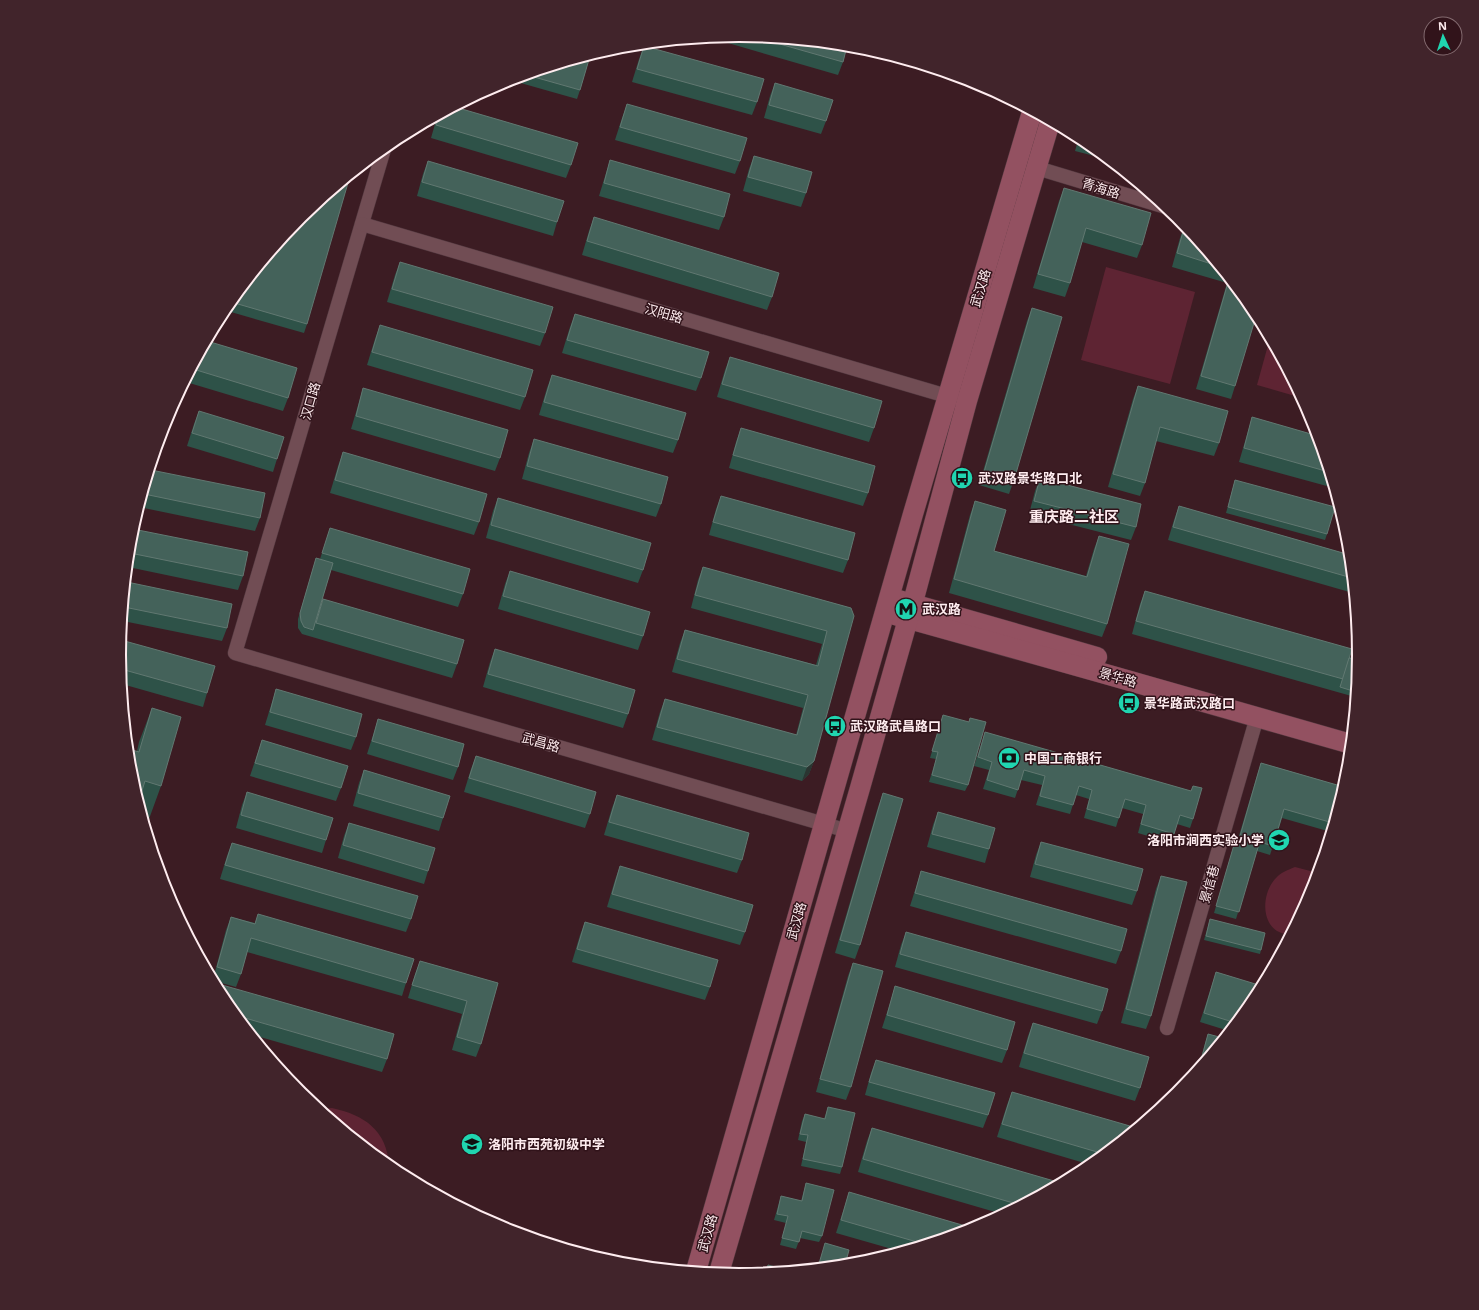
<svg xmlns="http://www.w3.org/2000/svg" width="1479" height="1310" font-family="'Open Sans','Noto Sans SC',sans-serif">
<rect width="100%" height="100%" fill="#3c1c23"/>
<g fill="#5e2433">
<polygon points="1106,267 1195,292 1170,384 1081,360"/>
<polygon points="1270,338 1302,398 1257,385"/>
<path d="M1295,867l23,6 -6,19 -23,43c-3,-1 -9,-2 -12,-4 -17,-11 -14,-40 -1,-53 5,-6 12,-8 19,-11z"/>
<path d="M332,1108c32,7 55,22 57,58l-68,-57z"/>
</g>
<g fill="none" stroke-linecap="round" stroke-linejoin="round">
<g stroke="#52383f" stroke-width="15">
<g id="minor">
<polyline points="384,149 235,653 848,831"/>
<polyline points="1037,168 1166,207"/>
<polyline points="362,224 957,399"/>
<polyline points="1167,1028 1257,717"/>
</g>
</g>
<g stroke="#52383f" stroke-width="21">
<g id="secondary">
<polyline points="899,600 1097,657"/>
<polyline points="895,615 1109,675 1351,744"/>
<polyline points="696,1271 913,514 1032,112"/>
<polyline points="719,1273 860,788 916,591 967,401 1050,122"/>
</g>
</g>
<use href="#minor" stroke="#714d54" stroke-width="14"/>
<use href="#secondary" stroke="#935161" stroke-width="20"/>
</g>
<g fill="#2e5248">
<polygon points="740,35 847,46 843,62 838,75 728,43 730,36"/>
<polygon points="644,46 757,102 752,115 632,82 639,59"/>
<polygon points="590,56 580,90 577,99 510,80"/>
<polygon points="775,83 826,121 821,134 764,118 770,96"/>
<polygon points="627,104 740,161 735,174 615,140 622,118"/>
<polygon points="455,107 571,165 566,178 431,138 437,117"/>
<polygon points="1079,137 1084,140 1110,160 1075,151"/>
<polygon points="754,156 806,193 801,207 743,191 749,169"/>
<polygon points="610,160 724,217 719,230 599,196 606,173"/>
<polygon points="428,161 557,222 553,236 417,196 423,174"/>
<polygon points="1064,188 1142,245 1137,258 1082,242 1070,283 1065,297 1033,288 1059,201"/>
<polygon points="301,216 307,324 304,333 224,310"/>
<polygon points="594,217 772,297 767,310 582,255 589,231"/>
<polygon points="1185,225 1255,311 1235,386 1231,399 1196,389 1227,283 1172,267 1180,238"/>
<polygon points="400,262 545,333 540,346 387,302 395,275"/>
<polygon points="1032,308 1014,480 1009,494 979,485 1027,321"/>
<polygon points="575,314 701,378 696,391 562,353 570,327"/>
<polygon points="380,325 525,397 520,410 367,365 375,339"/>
<polygon points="207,341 288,398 283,411 186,382"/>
<polygon points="730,357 874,428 869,442 717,397 725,370"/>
<polygon points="552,375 678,440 673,453 539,415 547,388"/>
<polygon points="1138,386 1219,443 1214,456 1156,441 1145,483 1140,496 1108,487 1133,399"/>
<polygon points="363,388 500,458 495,471 351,429 359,402"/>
<polygon points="199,411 277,459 273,472 187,446 194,424"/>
<polygon points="1252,417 1318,436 1334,488 1239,462 1248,431"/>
<polygon points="741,428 868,493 863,506 729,468 736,442"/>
<polygon points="534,439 661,504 656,517 522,479 529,453"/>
<polygon points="343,452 479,522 474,535 330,493 338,466"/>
<polygon points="151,470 260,518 255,531 139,507"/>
<polygon points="1040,478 1136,527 1131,540 1029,514 1035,491"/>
<polygon points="1235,480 1327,534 1325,540 1226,513"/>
<polygon points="721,496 848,560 843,573 709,535 716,509"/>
<polygon points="498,498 643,570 638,583 486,538 493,511"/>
<polygon points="975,501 994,551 1086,576 1094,549 1099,536 1107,624 1102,637 949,593 970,515"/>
<polygon points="1179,506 1350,555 1353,593 1168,540 1174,520"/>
<polygon points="330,528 463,594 458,607 331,570 321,603 457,664 452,678 302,634 298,628 298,619 314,565 316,558 320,559"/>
<polygon points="131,534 243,576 238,590 128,567"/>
<polygon points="703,567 851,608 814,761 809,774 802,781 652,740 660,712 665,699 796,735 803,708 672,672 680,643 685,630 816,665 822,644 691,608 698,580"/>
<polygon points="510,571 643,636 638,650 498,609 505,584"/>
<polygon points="127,582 227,628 222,641 123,621"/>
<polygon points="1145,591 1359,660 1355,697 1132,634 1140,604"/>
<polygon points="495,649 628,714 623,728 483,687 490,662"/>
<polygon points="120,655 207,693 203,707 122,684"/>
<polygon points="276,689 356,737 351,750 265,725 272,702"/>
<polygon points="152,708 161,786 149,819 144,818 131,776 137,751 139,742"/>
<polygon points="943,715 968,785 965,791 929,782 936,759 930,758"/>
<polygon points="378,719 458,767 453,780 367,754 374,732"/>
<polygon points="985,732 1191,791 1193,786 1193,819 1190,828 1177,824 1171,843 1138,833 1143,814 1122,808 1116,827 1084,818 1089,799 1076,795 1070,814 1036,805 1042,785 1021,780 1015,798 983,789 989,770 974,766"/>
<polygon points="262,740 341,788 336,801 250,776"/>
<polygon points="476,756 590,814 585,828 464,792 471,769"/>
<polygon points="1261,763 1344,787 1331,832 1282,818 1270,855 1257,851 1236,919 1214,913 1234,845 1236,838 1238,839 1258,772"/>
<polygon points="364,770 443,818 439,831 353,806 359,783"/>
<polygon points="247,792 326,840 322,853 236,828 242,805"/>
<polygon points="883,793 860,945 855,959 835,953 878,807"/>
<polygon points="617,795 742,860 737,873 604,835 612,808"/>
<polygon points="938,812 989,849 985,863 927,847 933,825"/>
<polygon points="349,823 428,871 424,884 338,858 344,836"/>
<polygon points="1041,842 1137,891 1132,905 1030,877 1036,855"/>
<polygon points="232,843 411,919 406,932 220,879 227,856"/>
<polygon points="620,866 745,932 740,945 607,907 615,880"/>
<polygon points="921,871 1121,951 1116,964 910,906 917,884"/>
<polygon points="1161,876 1151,1016 1146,1029 1121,1023 1156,889"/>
<polygon points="258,914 406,983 402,996 247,952 241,974 236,987 214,981 213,979 226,930 231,917 255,923"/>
<polygon points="1210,919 1261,950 1260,954 1204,940"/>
<polygon points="585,922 710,987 705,1000 572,962 580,935"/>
<polygon points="906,932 1102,1011 1097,1024 895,967 901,945"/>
<polygon points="420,961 498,983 481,1044 476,1057 452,1050 462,1014 408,998 415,974"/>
<polygon points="853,963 851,1087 846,1100 816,1092 848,976"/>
<polygon points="1216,972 1255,1000 1229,1031 1200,1022"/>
<polygon points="895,986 1007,1050 1002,1063 882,1028 891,1000"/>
<polygon points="224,999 387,1059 382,1072 253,1035"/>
<polygon points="1033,1023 1140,1088 1135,1101 1019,1067 1028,1036"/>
<polygon points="1208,1034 1223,1038 1198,1069 1205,1043"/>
<polygon points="876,1060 988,1115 983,1128 865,1095 871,1073"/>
<polygon points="1012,1092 1128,1135 1091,1165 997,1137 1007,1105"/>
<polygon points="828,1107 842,1167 840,1174 801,1166 806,1142 798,1140 802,1121 805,1114 824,1119"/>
<polygon points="872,1128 1061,1183 1002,1214 858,1172 867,1141"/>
<polygon points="806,1183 822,1236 819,1242 800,1238 796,1249 780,1245 786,1223 774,1220 781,1196 801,1201"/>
<polygon points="849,1192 968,1230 899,1251 836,1233 845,1205"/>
</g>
<polygon fill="#2a3531" points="814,761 809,774 802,781 807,767"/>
<g fill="#44625a" stroke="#617871">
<polygon points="755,37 847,46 843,62"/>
<polygon points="644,46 764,79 757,102 637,69"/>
<polygon points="590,56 580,90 527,75"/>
<polygon points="775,83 833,100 826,121 769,105"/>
<polygon points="627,104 747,138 740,161 620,127"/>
<polygon points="455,107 578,143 571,165 436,125 438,116"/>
<polygon points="754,156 812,172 806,193 748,177"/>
<polygon points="610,160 730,194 724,217 604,183"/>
<polygon points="428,161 564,201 557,222 422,182"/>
<polygon points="350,176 307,324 231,302 301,216"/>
<polygon points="1064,188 1151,213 1142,245 1086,228 1070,283 1038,274"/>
<polygon points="594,217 779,273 772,297 587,241"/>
<polygon points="1185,225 1218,266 1177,253"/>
<polygon points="400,262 553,307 545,333 392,289"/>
<polygon points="1229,279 1255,311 1257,313 1235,386 1201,376"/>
<polygon points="1032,308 1062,317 1014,480 984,472"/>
<polygon points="575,314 709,352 701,378 567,340"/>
<polygon points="380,325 533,370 525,397 372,352"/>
<polygon points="207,341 297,368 288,398 193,369"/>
<polygon points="730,357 882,401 874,428 722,384"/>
<polygon points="552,375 686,413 678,440 544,402"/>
<polygon points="1138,386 1228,411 1219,443 1160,427 1145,483 1113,474"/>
<polygon points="363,388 508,430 500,458 356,416"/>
<polygon points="199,411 284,437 277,459 192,433"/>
<polygon points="1252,417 1318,436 1329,472 1244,448"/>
<polygon points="741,428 875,466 868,493 733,455"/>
<polygon points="534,439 668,477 661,504 527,466"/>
<polygon points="343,452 487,494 479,522 335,480"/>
<polygon points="151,470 265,493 260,518 144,494"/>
<polygon points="1040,478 1141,504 1136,527 1034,501"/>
<polygon points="1235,480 1335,507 1327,534 1228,507"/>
<polygon points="721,496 855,533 848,560 713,522"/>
<polygon points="498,498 651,543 643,570 491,525"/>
<polygon points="975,501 1006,510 994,551 1087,577 1099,536 1129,544 1107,624 954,579"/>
<polygon points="1179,506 1350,555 1352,578 1173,527"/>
<polygon points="330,528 470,569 463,594 322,553"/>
<polygon points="133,529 248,552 243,576 130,553 131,534"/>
<polygon points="316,558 333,563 313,630 304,627 301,621 300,613"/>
<polygon points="703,567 851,608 854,616 814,761 807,767 657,727 665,699 797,735 808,695 677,659 685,630 818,666 827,631 695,595"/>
<polygon points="510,571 650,612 643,636 503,596"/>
<polygon points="127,582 232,604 227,628 124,607"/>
<polygon points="1145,591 1352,649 1343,679 1136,621"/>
<polygon points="323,599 464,640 457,664 316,623"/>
<polygon points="121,640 215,666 207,693 121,669 120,655"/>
<polygon points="495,649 635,690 628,714 488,674"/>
<polygon points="1349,658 1359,660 1356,692 1340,687"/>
<polygon points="276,689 362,714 356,737 270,712"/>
<polygon points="152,708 181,717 161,786 145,781 140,797 138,797 131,776 129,749 139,752"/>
<polygon points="943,715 969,722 970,718 986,722 968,785 932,775 938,752 932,751"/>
<polygon points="378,719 464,744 458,767 372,741"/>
<polygon points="985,732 1191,791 1193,786 1202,788 1193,819 1180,815 1174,834 1141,824 1146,805 1125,799 1119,818 1087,809 1092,790 1079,786 1073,805 1040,796 1045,776 1024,770 1018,790 987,780 992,762 978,757"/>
<polygon points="262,740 348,766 341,788 255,763"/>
<polygon points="476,756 596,792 590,814 469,778"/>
<polygon points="1261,763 1344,787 1333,823 1284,809 1273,846 1240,836"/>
<polygon points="364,770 450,796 443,818 358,793"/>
<polygon points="247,792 333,818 326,840 241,815"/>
<polygon points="883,793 903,799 860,945 840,940"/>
<polygon points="617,795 749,833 742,860 609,822"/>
<polygon points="938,812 995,828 989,849 932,834"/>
<polygon points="349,823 435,848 428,871 343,845"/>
<polygon points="1236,838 1259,844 1239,912 1216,906"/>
<polygon points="1041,842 1143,869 1137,891 1035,864"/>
<polygon points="232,843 418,896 411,919 225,865"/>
<polygon points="620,866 753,905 745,932 612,894"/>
<polygon points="921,871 1127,929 1121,951 915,893"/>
<polygon points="1161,876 1187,882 1151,1016 1126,1009"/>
<polygon points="258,914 414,959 406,983 251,938 241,974 217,967 231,917 255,924"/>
<polygon points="1210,919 1265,933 1261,950 1206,936"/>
<polygon points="585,922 718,960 710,987 577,949"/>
<polygon points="906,932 1108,989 1102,1011 900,954"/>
<polygon points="420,961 498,983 481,1044 457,1037 467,1001 412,985"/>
<polygon points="853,963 883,971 851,1087 820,1079"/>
<polygon points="1216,972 1262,986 1255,1000 1236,1023 1204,1013"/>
<polygon points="215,983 394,1034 387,1059 238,1016 224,999"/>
<polygon points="895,986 1015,1022 1007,1050 887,1015"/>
<polygon points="1033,1023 1149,1057 1140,1088 1024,1053"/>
<polygon points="1208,1034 1223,1038 1199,1068"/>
<polygon points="876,1060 995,1093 988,1115 869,1082"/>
<polygon points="1012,1092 1130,1126 1128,1135 1104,1154 1002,1124"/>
<polygon points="828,1107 855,1113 842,1167 803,1159 808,1135 800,1134 805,1114 825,1119"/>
<polygon points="872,1128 1061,1183 1020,1205 863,1159"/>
<polygon points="806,1183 834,1190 822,1236 802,1231 799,1242 782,1238 788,1216 777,1214 781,1196 802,1201"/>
<polygon points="849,1192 969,1227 968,1230 924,1244 841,1220"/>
<polygon points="825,1243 849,1250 845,1265 818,1267"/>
<polygon points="865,1256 875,1259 863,1262"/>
<polygon points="768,1265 787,1270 766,1272"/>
</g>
<defs>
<g id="bus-disc" transform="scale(1.15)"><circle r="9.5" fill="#20d5b0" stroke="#31131a"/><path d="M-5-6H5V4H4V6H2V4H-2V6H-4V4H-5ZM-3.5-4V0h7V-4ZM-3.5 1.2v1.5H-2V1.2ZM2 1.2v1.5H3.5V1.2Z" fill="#111"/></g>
<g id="metro-disc" transform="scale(1.15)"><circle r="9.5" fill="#20d5b0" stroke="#31131a"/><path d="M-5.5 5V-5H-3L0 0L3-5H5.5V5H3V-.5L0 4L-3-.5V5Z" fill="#111"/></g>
<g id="bank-disc" transform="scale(1.15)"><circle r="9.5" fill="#20d5b0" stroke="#31131a"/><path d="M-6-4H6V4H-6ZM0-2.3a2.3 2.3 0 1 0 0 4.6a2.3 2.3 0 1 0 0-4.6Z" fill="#111"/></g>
<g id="school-disc" transform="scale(1.15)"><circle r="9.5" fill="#20d5b0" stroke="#31131a"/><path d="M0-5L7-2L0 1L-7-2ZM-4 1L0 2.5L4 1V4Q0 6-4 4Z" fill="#111"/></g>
</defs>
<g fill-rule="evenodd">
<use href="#bus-disc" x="962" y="478"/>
<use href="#metro-disc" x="906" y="609"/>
<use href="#bus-disc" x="1129" y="703"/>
<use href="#bus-disc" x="835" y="726"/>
<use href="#bank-disc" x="1009" y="758"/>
<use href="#school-disc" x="1279" y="840"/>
<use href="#school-disc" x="472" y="1144"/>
</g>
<g text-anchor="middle" stroke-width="3" stroke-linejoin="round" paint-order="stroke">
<g font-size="13" fill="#feecef" stroke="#31131a">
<text transform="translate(1101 188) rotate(17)" y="5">青海路</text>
<text transform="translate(980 288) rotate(-73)" y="5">武汉路</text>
<text transform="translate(664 313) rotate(16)" y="5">汉阳路</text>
<text transform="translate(310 401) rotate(-74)" y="5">汉口路</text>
<text transform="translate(1118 677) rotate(16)" y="5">景华路</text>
<text transform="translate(541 742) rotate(16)" y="5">武昌路</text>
<text transform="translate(1209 884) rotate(-74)" y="5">景信巷</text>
<text transform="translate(796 921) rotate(-74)" y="5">武汉路</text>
<text transform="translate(707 1233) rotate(-74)" y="5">武汉路</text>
</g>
<g font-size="13" font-weight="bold" fill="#feecef" stroke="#31131a" text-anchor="start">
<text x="978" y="483">武汉路景华路口北</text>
<text x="922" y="614">武汉路</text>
<text x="1144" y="708">景华路武汉路口</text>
<text x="850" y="731">武汉路武昌路口</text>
<text x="1024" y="763">中国工商银行</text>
<text x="1264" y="845" text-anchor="end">洛阳市涧西实验小学</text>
<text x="488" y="1149">洛阳市西苑初级中学</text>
</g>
<g font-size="15" font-weight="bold" fill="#feecef" stroke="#31131a">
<text x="1074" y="522">重庆路二社区</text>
</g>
</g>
<path d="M0 0H1479V1310H0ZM126 655a613 613 0 1 1 1226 0a613 613 0 1 1-1226 0Z" fill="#41242b" fill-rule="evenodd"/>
<path fill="none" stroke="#feecef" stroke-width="2" d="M126 655a613 613 0 1 1 1226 0a613 613 0 1 1-1226 0Z"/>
<g transform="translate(1443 36) rotate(357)"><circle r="19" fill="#31131a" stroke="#836a6f"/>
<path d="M0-3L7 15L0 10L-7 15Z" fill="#20d5b0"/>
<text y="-6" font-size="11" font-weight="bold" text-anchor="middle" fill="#feecef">N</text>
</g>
</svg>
